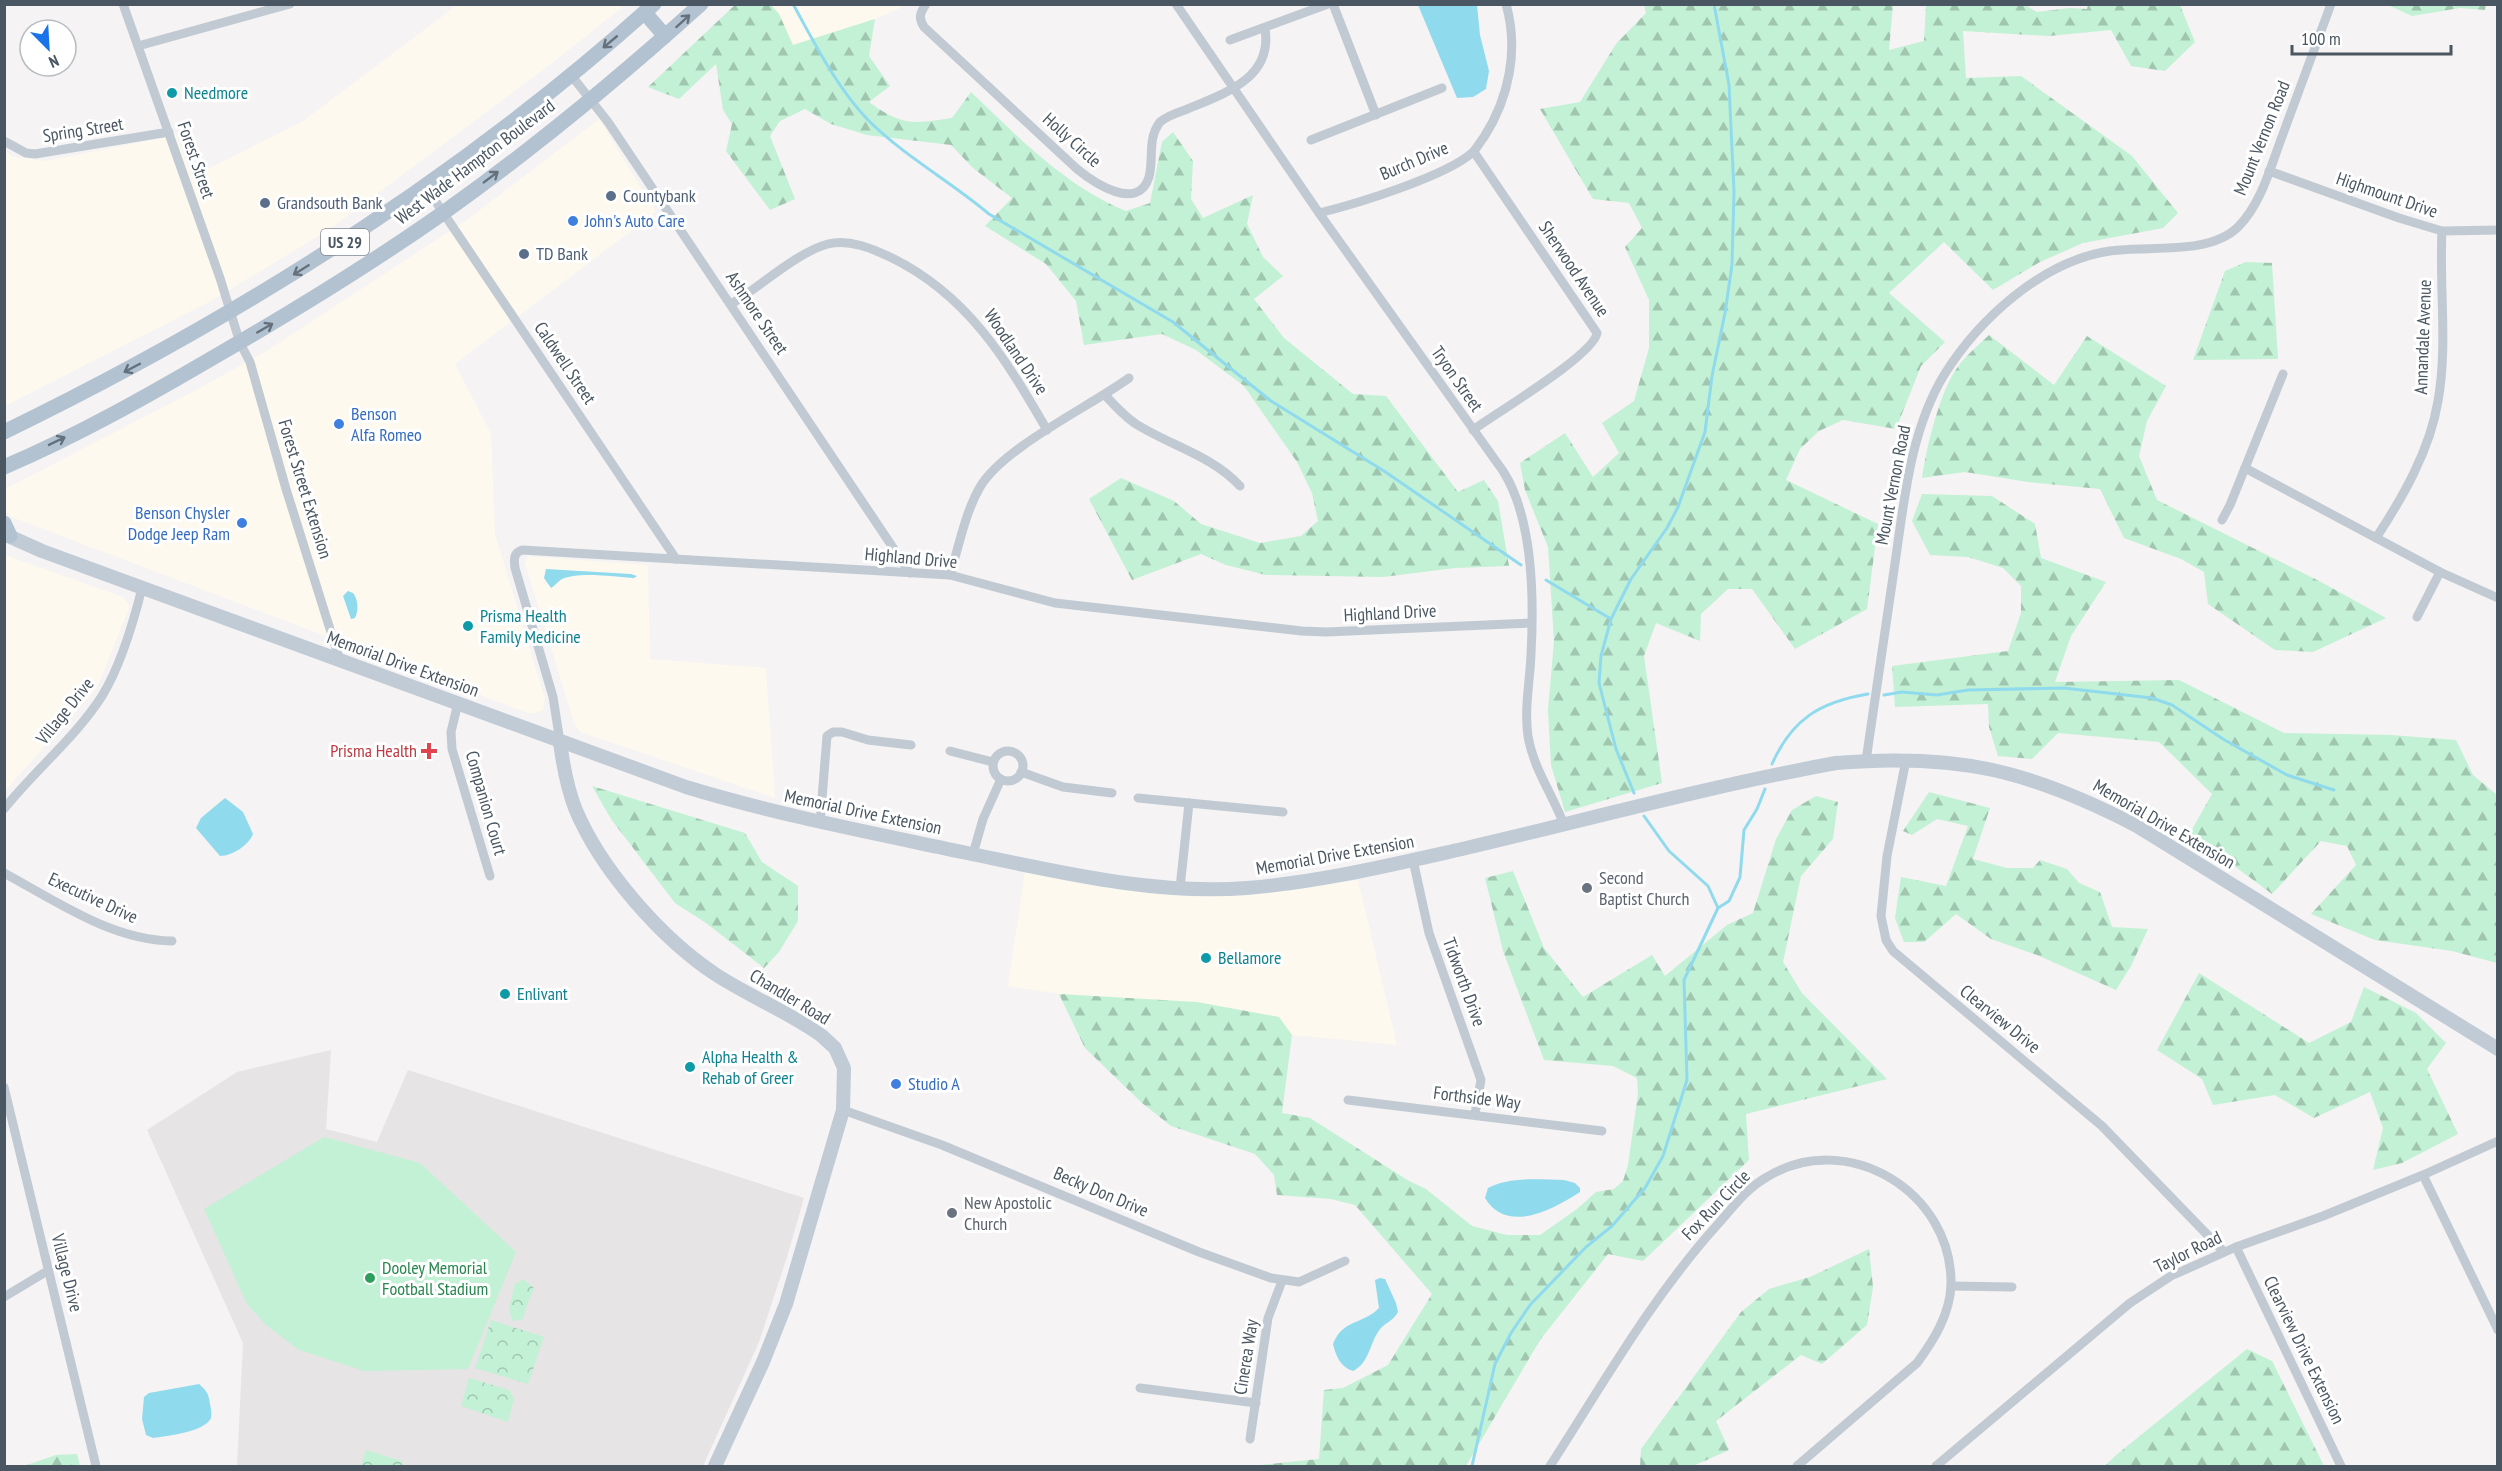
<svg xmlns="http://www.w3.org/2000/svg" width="2502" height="1471" font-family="'PT Sans Narrow',sans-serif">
<defs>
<pattern id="forest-firs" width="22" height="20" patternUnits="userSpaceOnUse" patternTransform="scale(1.5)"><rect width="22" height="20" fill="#c3f1d5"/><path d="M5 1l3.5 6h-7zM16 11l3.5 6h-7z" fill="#a0c6b0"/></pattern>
<pattern id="park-crowns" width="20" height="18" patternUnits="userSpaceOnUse" patternTransform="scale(1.5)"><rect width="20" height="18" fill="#c3f1d5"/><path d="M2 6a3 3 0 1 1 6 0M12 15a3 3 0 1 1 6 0" fill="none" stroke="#a0c6b0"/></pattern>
</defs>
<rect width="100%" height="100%" fill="#f5f3f3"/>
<g fill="#fdf9ef">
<polygon points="457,5 625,5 551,64 327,231 209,302 5,406 4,150 14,157 47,161 176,135 192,177 303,121"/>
<polygon points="771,5 907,5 875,19 793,45 779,14"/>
<polygon points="599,119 656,212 455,364 491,434 495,534 545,699 543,710 536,713 528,713 9,516 5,507 4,490 7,488 200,388 268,350 468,219"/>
<polygon points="5,555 123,597 130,606 97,688 5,791"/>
<polygon points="528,556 648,565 650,659 766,668 775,798 580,732 574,723 525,563"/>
<polygon points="1025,871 1160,894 1263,893 1358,880 1397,1045 1292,1035 1278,1017 1197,1002 1059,994 1008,986"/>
</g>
<polygon fill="#e6e4e5" points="331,1050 326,1129 377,1142 408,1070 804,1198 787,1257 759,1342 703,1466 237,1466 243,1343 147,1130 237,1072"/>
<g fill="url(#forest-firs)">
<path d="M736,4l35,1 8,9 14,31 82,-26 -6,37 21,30 -21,16c33,24 43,22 83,16l19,-26c46,44 94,94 155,119l24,-8 12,-61 11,-10 20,29 -2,38 12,19 50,-23 -6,29 16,33 20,19 -29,23 30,39 69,56 33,2 72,96 26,-12 14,21 11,65 -54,2 -72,9 -117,-2 -40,-10 -25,-11 -69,26 -43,-81 32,-21 53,23 27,23 59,19 41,-7 17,-15 -6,-28 -15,-31 -53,-76 -48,-36 -34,-16 -78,11 -8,-44 -30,-37 -61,-38 27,-28 -39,-30 -22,-23 -84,-10 -36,-11 -26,-15 -25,12 -10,15 25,63 -25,11 -44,-59 6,-27 -9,-14 -7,-46 -37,35 -31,-12z"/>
<polygon points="1644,5 1893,5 1889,50 1924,41 1926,5 2025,5 2037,12 2070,8 2087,9 2088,5 2180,5 2195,42 2165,71 2131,66 2111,30 2049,36 1963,31 1966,78 2021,76 2132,156 2178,213 2163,228 2083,243 2040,262 1993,290 1944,242 1889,293 1945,342 1921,366 1896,429 1843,420 1819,431 1800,449 1786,480 1878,524 1867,609 1795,649 1752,589 1728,589 1701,614 1700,641 1656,623 1644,656 1662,783 1565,812 1551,765 1548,710 1554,641 1548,547 1525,490 1520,463 1565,433 1593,477 1619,453 1602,423 1634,401 1649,348 1649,300 1625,247 1642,228 1629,203 1593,199 1540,109 1580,102 1616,44 1646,13"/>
<polygon points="2388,5 2486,5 2485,10 2460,8 2412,16"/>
<polygon points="2246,262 2272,263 2278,359 2193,360 2225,271"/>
<path d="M1989,335l65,50 33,-49 79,50 -19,35 -8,35 18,44 164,82 65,36 -73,34 -38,-2 -67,-46 -4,-32 -23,-13 -57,-21 -24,-49 -72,-7 -63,-10 -43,6c4,-29 18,-87 35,-110 8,-12 22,-23 32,-33z"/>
<polygon points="1922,494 1992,496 2035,524 2041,558 2106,582 2071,636 2055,682 2179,680 2284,733 2391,735 2456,740 2473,775 2497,795 2497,963 2452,951 2375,940 2311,914 2356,865 2347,846 2321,841 2272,894 2190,833 2212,794 2159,742 2058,733 2032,759 1998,756 1989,727 1988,704 1895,707 1892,666 2008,651 2021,613 2021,586 2003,568 1968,557 1930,555 1912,521"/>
<polygon points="592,786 745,833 762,862 798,886 798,921 779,952 764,968 706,923 675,903 611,819"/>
<polygon points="1929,792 1990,808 1973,859 2007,868 2033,868 2040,860 2067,869 2079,883 2100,892 2112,927 2148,929 2131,966 2116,990 2037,955 1991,939 1956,914 1924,942 1904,942 1895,918 1901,877 1946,886 1968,826 1937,819 1912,835 1903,831"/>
<polygon points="1816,796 1838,802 1833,839 1801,876 1783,962 1802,993 1887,1079 1746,1114 1749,1160 1643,1261 1608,1254 1540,1340 1466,1466 1251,1466 1319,1459 1324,1390 1343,1388 1388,1365 1432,1294 1355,1205 1331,1199 1277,1195 1274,1175 1255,1154 1171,1126 1142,1103 1085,1048 1059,994 1197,1002 1279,1017 1292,1035 1282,1113 1310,1118 1409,1181 1426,1189 1472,1226 1507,1235 1540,1235 1577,1209 1596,1192 1614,1189 1623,1181 1628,1165 1638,1094 1637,1078 1613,1066 1544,1060 1503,951 1485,878 1513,871 1544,948 1583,997 1652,955 1665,976 1727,925 1753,913 1776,839 1792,810"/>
<polygon points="2199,973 2309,1043 2351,1022 2364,987 2416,1013 2446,1043 2427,1069 2458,1134 2402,1163 2373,1170 2383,1128 2370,1092 2314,1118 2275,1095 2213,1105 2202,1079 2157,1050"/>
<polygon points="1869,1249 1873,1287 1867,1325 1822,1364 1801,1355 1716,1421 1729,1450 1693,1466 1640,1466 1641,1449 1741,1312 1769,1289 1810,1277"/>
<polygon points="2247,1349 2272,1361 2324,1466 2105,1466 2115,1456"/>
<polygon points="77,1454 80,1466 24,1466 56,1455"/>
</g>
<g fill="url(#park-crowns)">
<path d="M523,1279l11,9c-4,10 -9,21 -11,31l-10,2c-8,-12 0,-22 1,-36z"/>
<polygon points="491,1320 544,1337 528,1384 475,1368"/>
<polygon points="469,1378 509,1390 514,1399 508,1422 461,1406"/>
<polygon points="366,1450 402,1461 403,1466 361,1466"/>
</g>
<polygon fill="#c3f1d5" points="324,1137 420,1163 516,1252 468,1369 364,1371 299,1350 267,1326 247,1304 204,1209"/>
<g fill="#90daee">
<polygon points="1418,5 1477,5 1480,35 1489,71 1486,89 1473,97 1457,98"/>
<path d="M546,569l85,5 6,2 -3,2c-18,-1 -55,-7 -72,1 -4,2 -7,7 -11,9l-7,-10z"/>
<path d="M348,591l5,2c5,6 6,17 2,25l-4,1 -8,-23z"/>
<path d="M225,798l18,14 10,22c-4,11 -21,22 -33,22l-24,-28 5,-10z"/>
<path d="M1564,1180l11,3 5,5v4c-26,17 -73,43 -95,6l3,-10c22,-12 52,-8 76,-8z"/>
<path d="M1380,1278l5,1 11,24 2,9c-5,10 -15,11 -20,20 -9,14 -9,31 -25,39 -13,-4 -17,-15 -20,-27 10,-25 29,-19 46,-36l-4,-28z"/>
<path d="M199,1384c7,6 10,10 11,20 1,4 2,10 1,14 -6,14 -44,18 -58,20l-7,-3 -4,-16 2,-22 5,-4z"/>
</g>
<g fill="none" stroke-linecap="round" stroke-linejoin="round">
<g stroke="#90daee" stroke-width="3">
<path d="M793,4c22,40 44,84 75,116 36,36 82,61 121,94l184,108 98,79 113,70 137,94"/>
<polyline points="1546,580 1611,619"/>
<polyline points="1884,695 1902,692 1937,695 1968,690 2064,688 2152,698 2172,705 2223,739 2287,775 2334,790"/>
<path d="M1772,764c20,-45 48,-62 96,-70"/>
<polyline points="1634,793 1616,749 1599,683 1601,656 1611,619 1631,579 1667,528 1678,507 1705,432 1712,376 1725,313 1732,265 1734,191 1729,85 1714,4"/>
<polyline points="1644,816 1669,851 1708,886 1718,908"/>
<polyline points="71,1466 72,1466"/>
<polyline points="1472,1466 1495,1364 1511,1333 1530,1305 1586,1247 1612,1226 1645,1188 1663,1156 1687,1080 1684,980 1718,908 1729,901 1740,877 1744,830 1757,809 1765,789"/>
</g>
<g stroke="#c1cad2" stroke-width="9">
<polyline points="123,4 220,278 240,343 250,362 286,489 340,661"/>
<path d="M926,4c-6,9 -8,14 -2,23l153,142c16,13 61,44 72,8 5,-19 -2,-38 11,-55 7,-6 16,-9 25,-12 38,-16 88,-31 80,-81"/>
<path d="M1176,4l143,209 184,258c30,47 31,128 28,183 -1,27 -7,55 -3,82 5,32 25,59 36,89"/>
<polyline points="1333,4 1376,115"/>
<polyline points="1230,40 1328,4"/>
<polyline points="138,46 290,4"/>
<polyline points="571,75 608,122 910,573"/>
<polyline points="1311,140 1442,88"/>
<polyline points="4,141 26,153 35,154 169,132"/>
<polyline points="2269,171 2399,218 2442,231 2498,230"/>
<polyline points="426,187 676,559"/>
<path d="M1319,213c37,-9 128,-37 154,-61 4,-4 7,-10 11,-15 25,-39 35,-87 22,-133"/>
<path d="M731,304c29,-17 66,-52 97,-60 21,-5 43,4 62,13 77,37 116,102 157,173"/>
<path d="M1105,395c10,11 19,21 31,29 35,22 75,31 104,62"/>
<path d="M1473,430c23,-17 121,-75 124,-97l-123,-181"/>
<polyline points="2245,468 2440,572 2498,598"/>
<polyline points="2222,520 2230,505 2283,374"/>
<path d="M2376,538c27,-41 54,-88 62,-137 10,-56 1,-114 4,-170"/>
<path d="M950,575c9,-29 15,-62 30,-88 24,-40 109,-80 149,-109"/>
<polyline points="2417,617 2440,572"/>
<polyline points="458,703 451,732 452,749 490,876"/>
<path d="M560,742l-7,-45 -38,-129c-1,-8 -2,-15 7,-18l428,25 105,28 247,28 24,1 205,-9"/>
<polyline points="950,751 993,762"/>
<circle cx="1008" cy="766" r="15"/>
<polyline points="1906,760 1887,856 1881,916 1886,940 1893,951 2102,1126 2224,1252"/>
<path d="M1866,761c9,-64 19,-128 28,-191 10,-66 15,-137 50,-195 35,-56 98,-114 166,-124 39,-6 98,5 128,-24 24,-24 33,-62 45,-93 16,-43 32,-86 48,-130"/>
<polyline points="1021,772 1063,787 1112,793"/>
<polyline points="1138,798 1189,803"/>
<path d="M4,809c31,-39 71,-71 98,-113 19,-31 31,-72 40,-108"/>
<polyline points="820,823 827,736 833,732 842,732 868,740 911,745"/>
<polyline points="973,854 983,819 1001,779"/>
<polyline points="1413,860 1429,933 1481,1080 1475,1114"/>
<path d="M4,873c52,28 107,67 168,68"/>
<polyline points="1180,888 1189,803 1283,812"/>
<polyline points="4,1087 96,1466"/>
<polyline points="1348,1100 1602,1131"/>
<polyline points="843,1110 942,1145 1199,1252 1271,1278 1299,1282 1345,1261"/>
<polyline points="2423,1175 2498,1330"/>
<polyline points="2236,1247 2341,1466"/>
<polyline points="1951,1286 2012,1287"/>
<polyline points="4,1297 49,1270"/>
<polyline points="1140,1388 1256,1403"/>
<polyline points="1250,1439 1268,1318 1282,1281"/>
<path d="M1550,1466c53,-82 102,-169 168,-242 15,-17 29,-36 49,-47 80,-49 186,15 184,108 -1,29 -17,55 -34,78l-120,103"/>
<polyline points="1936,1466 2130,1303 2171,1276 2236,1247 2323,1216 2423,1175 2498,1141"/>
</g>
<g stroke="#c1cbd6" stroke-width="14">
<path d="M4,534l38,17 644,236c92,28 187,46 281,66 92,19 186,42 280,35 73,-6 144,-23 215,-39 124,-29 248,-63 374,-86 122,-10 193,7 301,63l361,223"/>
<path d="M560,742c3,23 7,45 15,66 25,61 86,130 140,166 35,23 74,38 107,62l13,12 9,20 -1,42 -57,194 -23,58 -48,104"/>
</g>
<g stroke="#b3c2d1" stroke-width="15">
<polyline points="645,13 665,36"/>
<path d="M4,432c235,-114 455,-253 650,-428"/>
<path d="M4,467c75,-32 147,-73 217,-114 76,-44 151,-90 222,-140 90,-64 176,-135 258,-209"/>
<polyline points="4,523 10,536"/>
</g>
</g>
<defs><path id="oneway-shaft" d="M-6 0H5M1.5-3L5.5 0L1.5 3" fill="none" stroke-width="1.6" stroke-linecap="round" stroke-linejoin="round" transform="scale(1.5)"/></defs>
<g stroke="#64717d">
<use href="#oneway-shaft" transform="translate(683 21) rotate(-42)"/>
<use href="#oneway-shaft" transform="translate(610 42) rotate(140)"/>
<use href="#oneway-shaft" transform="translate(491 177) rotate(-37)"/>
<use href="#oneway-shaft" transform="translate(301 270) rotate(148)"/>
<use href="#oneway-shaft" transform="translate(265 328) rotate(-30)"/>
<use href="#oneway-shaft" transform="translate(132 368) rotate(152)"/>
<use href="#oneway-shaft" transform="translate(57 441) rotate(-26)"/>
</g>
<g fill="#0f9aa8" stroke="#fff" stroke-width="2">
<circle cx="172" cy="93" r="6"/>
<circle cx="468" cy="626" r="6"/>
<circle cx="1206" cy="958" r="6"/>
<circle cx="505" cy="994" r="6"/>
<circle cx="690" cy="1067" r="6"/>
</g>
<g fill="#5c6f8a" stroke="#fff" stroke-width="2">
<circle cx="611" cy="196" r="6"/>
<circle cx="265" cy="203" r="6"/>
<circle cx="524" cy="254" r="6"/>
</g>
<g fill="#3f7fe0" stroke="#fff" stroke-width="2">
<circle cx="573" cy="221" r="6"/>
<circle cx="339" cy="424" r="6"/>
<circle cx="242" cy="523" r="6"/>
<circle cx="896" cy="1084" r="6"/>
</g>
<path fill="#e0444e" stroke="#fff" stroke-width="2" d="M426 742h6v6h6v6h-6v6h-6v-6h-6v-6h6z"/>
<g fill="#6b7280" stroke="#fff" stroke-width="2">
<circle cx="1587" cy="888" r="6"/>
<circle cx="952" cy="1213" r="6"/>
</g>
<circle fill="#2e9e5b" stroke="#fff" stroke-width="2" cx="370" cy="1278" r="6"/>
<g text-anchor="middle" stroke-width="6" stroke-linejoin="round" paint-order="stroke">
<rect fill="#fff" stroke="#808990" stroke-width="1.5" x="321" y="229" width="48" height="26" rx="4.5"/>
<g font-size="16" font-weight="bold" fill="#4a5661">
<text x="345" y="248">US 29</text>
</g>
<g font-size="18" fill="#0d838f" stroke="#fff" text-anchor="start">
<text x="184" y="99">Needmore</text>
<text x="480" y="622">Prisma Health<tspan x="480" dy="21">Family Medicine</tspan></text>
<text x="1218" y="964">Bellamore</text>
<text x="517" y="1000">Enlivant</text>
<text x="702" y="1063">Alpha Health &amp;<tspan x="702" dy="21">Rehab of Greer</tspan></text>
</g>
<g font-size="18" fill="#4a5661" stroke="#fff">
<text transform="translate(83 130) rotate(-9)" y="6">Spring Street</text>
<text transform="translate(2262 138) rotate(-68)" y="6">Mount Vernon Road</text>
<text transform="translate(1072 140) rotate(42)" y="6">Holly Circle</text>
<text transform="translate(196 160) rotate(71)" y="6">Forest Street</text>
<text transform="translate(1414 161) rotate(-23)" y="6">Burch Drive</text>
<text transform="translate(475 162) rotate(-37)" y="6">West Wade Hampton Boulevard</text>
<text transform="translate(2387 195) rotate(19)" y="6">Highmount Drive</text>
<text transform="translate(1574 269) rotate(56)" y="6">Sherwood Avenue</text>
<text transform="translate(757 313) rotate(56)" y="6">Ashmore Street</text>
<text transform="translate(2423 337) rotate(-88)" y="6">Annandale Avenue</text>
<text transform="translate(1016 352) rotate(56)" y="6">Woodland Drive</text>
<text transform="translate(565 363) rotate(56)" y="6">Caldwell Street</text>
<text transform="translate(1457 379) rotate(55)" y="6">Tryon Street</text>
<text transform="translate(1893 485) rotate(-79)" y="6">Mount Vernon Road</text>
<text transform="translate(305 489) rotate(73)" y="6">Forest Street Extension</text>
<text transform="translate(911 558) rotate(5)" y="6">Highland Drive</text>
<text transform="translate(1390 613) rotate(-3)" y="6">Highland Drive</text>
<text transform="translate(403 664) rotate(20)" y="6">Memorial Drive Extension</text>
<text transform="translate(65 711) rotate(-51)" y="6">Village Drive</text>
<text transform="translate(486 803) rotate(74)" y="6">Companion Court</text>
<text transform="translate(863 812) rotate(12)" y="6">Memorial Drive Extension</text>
<text transform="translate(2164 824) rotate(30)" y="6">Memorial Drive Extension</text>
<text transform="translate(1335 855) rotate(-10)" y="6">Memorial Drive Extension</text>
<text transform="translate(93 898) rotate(25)" y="6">Executive Drive</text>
<text transform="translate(1464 982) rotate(70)" y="6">Tidworth Drive</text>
<text transform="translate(790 997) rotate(31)" y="6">Chandler Road</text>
<text transform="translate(2000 1019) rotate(39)" y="6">Clearview Drive</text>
<text transform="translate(1477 1098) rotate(7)" y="6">Forthside Way</text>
<text transform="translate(1101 1192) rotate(23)" y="6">Becky Don Drive</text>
<text transform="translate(1716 1205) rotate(-46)" y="6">Fox Run Circle</text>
<text transform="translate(2188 1252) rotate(-26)" y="6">Taylor Road</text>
<text transform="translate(67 1273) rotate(76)" y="6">Village Drive</text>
<text transform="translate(2304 1350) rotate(64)" y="6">Clearview Drive Extension</text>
<text transform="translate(1246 1357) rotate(-81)" y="6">Cinerea Way</text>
</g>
<g font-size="18" fill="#4e5e75" stroke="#fff" text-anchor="start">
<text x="623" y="202">Countybank</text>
<text x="277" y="209">Grandsouth Bank</text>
<text x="536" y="260">TD Bank</text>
</g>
<g font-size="18" fill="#366cbe" stroke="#fff" text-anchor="start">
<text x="585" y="227">John's Auto Care</text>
<text x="351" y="420">Benson<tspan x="351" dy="21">Alfa Romeo</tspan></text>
<text x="230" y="519" text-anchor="end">Benson Chysler<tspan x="230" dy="21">Dodge Jeep Ram</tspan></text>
<text x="908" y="1090">Studio A</text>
</g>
<g font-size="18" fill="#be3a42" stroke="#fff" text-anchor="end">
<text x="417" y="757">Prisma Health</text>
</g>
<g font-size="18" fill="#5b616d" stroke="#fff" text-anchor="start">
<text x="1599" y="884">Second<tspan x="1599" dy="21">Baptist Church</tspan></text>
<text x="964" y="1209">New Apostolic<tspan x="964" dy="21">Church</tspan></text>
</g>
<g font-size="18" fill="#27864d" stroke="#fff" text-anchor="start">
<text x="382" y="1274">Dooley Memorial<tspan x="382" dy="21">Football Stadium</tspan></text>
</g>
</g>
<rect width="2502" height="1471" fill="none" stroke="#4a5661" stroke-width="12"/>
<g transform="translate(48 48) rotate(156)"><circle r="28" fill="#ffffff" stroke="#b7bbc0" stroke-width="1.5"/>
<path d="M0-4.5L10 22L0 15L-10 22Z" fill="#1a73e8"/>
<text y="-9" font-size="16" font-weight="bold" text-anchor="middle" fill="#4a5661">N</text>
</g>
<path d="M2292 45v9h159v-9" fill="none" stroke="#4a5661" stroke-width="3"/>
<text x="2301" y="45" font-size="18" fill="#4a5661" stroke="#ffffff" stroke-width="4.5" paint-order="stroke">100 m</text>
</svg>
